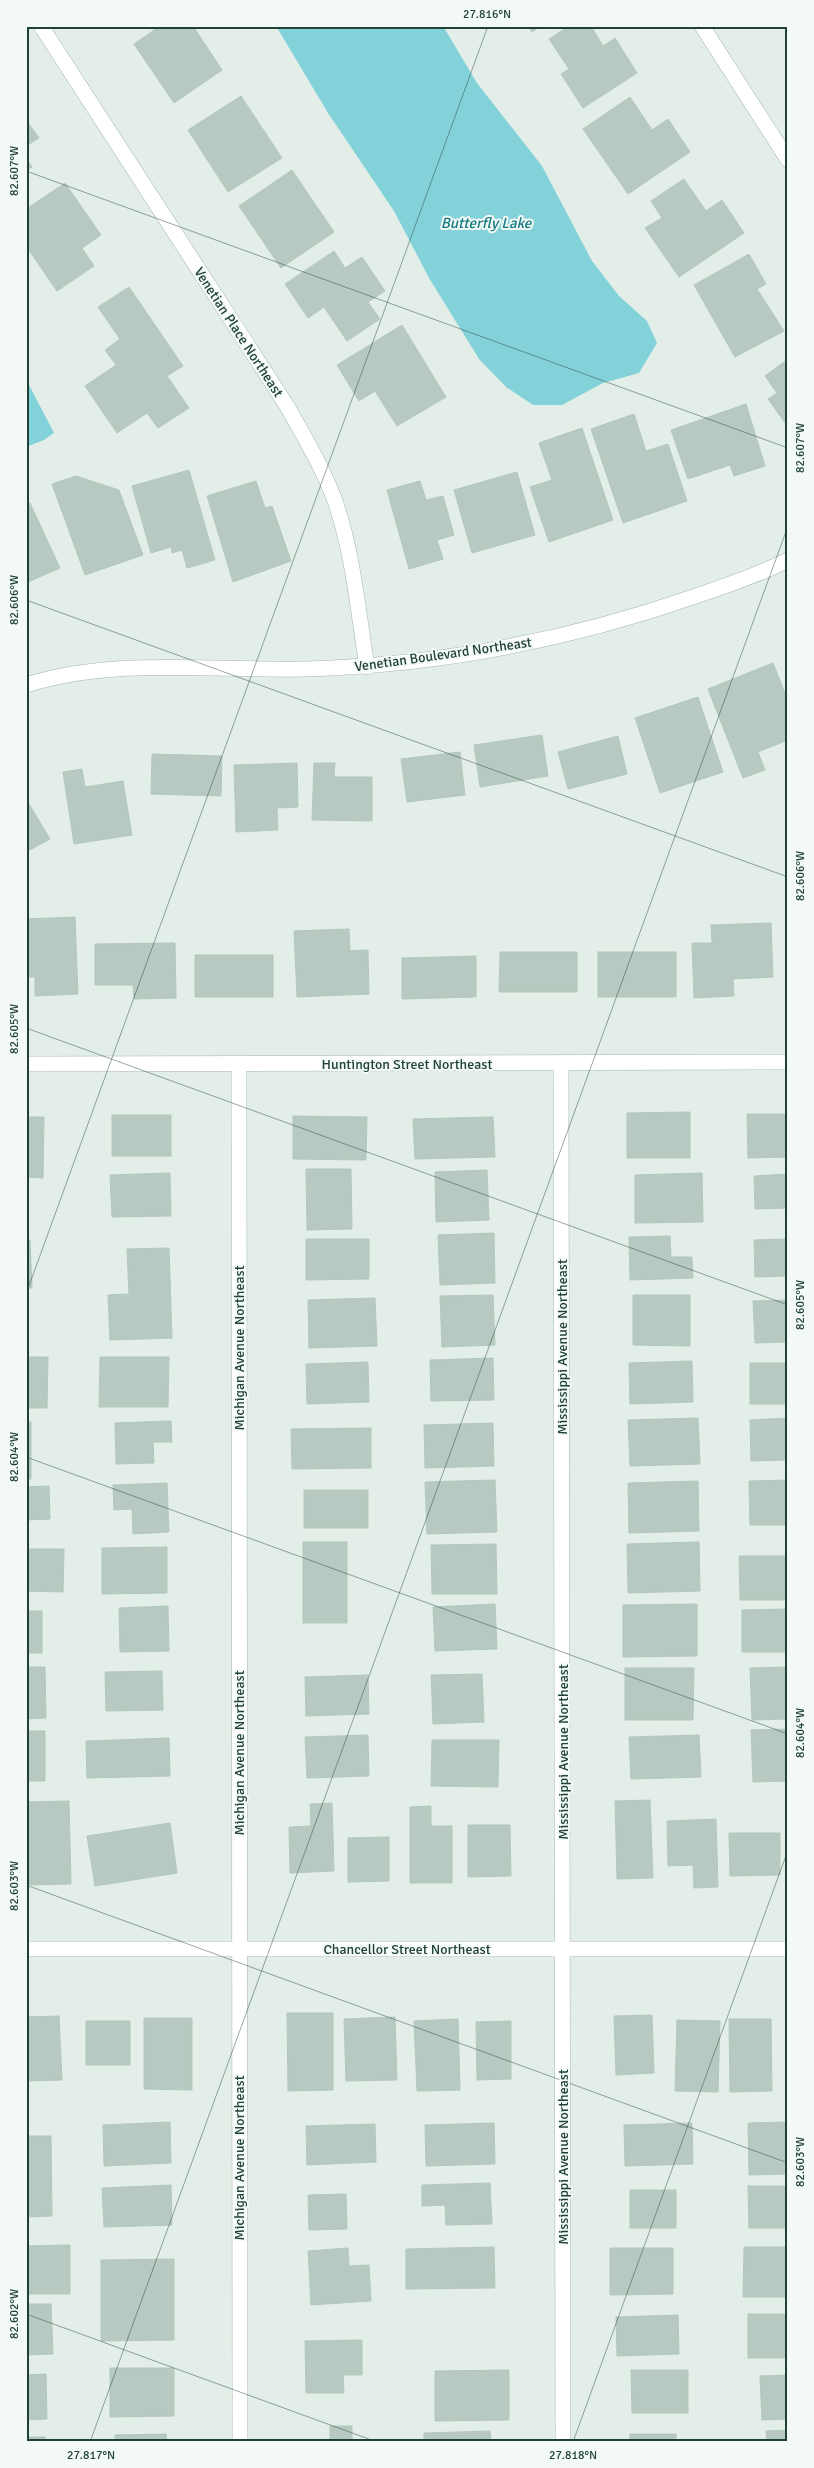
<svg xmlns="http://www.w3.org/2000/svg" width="814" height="2468" font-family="Signika,sans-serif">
<rect width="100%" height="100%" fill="#e2eee7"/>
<g fill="#84d2d9">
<polygon points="276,26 443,26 477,83 542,166 592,261 619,296 647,321 657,343 639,373 603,383 562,405 533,405 506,387 479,359 429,278 394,211 328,113"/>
<polygon points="26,379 54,433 44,440 26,447"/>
</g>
<g fill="#b7c9c0" stroke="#b3c8be">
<polygon points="160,26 193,26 222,70 174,103 134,44"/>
<polygon points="529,26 540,26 532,32"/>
<polygon points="569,26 591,26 603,46 615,38 637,73 583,108 561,74 569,69 549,39"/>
<polygon points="241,96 282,158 228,192 188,130"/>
<polygon points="630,97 652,130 668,119 690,152 628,194 583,129"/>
<polygon points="26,120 39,138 26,146"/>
<polygon points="26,158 32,167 26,171"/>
<polygon points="292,170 334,232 281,268 239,206"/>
<polygon points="684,179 706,211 722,200 744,233 679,277 645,228 662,218 651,201"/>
<polygon points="65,183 101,235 82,248 94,266 57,291 26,246 26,209"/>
<polygon points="334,251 345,268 362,257 385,291 368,302 380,319 347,341 324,307 308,318 285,284"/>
<polygon points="749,254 766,284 757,289 784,331 735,357 694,285"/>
<polygon points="129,287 183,366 167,376 189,408 158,428 147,413 117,433 85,386 116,365 105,350 120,339 98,307"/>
<polygon points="402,325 446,397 397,426 375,391 359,401 337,365"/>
<polygon points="788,359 788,423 786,424 768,399 777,393 765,376"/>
<polygon points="746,404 765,466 734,476 730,465 688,479 671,430"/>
<polygon points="634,414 646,451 668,444 687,501 623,523 591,429"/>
<polygon points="582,428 613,520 549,542 530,487 552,480 539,443"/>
<polygon points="189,470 215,560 187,568 182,550 172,553 171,547 151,553 132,486"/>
<polygon points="517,472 535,535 472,553 454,490"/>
<polygon points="76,476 119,490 143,555 85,575 52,484"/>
<polygon points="256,481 265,508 272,506 291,561 233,582 207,496"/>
<polygon points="420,481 426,500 443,496 454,535 437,540 443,559 409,569 387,490"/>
<polygon points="30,503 60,568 26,583 26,505"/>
<polygon points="773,663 788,701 788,740 758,752 765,770 743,778 708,689"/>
<polygon points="698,697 723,772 660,793 635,718"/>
<polygon points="542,735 548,776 480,787 474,745"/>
<polygon points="618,736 627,774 568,789 558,752"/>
<polygon points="460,752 465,795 407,802 401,759"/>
<polygon points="152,754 222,756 221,796 151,794"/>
<polygon points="297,763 298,807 277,808 278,830 236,832 234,765"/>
<polygon points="314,763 335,763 334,777 372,777 372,821 312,820"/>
<polygon points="82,769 85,787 123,781 132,835 74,844 63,772"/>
<polygon points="26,799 50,839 26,852"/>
<polygon points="75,917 78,994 35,996 35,977 26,977 26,919"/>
<polygon points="787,919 788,919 788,991 786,991"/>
<polygon points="771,923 773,977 733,979 734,996 694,998 692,943 712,943 711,925"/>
<polygon points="349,929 350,951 368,950 369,994 297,997 294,931"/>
<polygon points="175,943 176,998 134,999 133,985 95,985 95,944"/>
<polygon points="500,952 577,952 577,992 499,992"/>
<rect x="598" y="952" width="78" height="45"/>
<rect x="195" y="955" width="78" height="42"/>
<polygon points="476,956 476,997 402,999 402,958"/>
<polygon points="690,1112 690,1158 627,1158 627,1113"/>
<polygon points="747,1114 788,1114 788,1157 748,1158"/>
<rect x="112" y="1115" width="59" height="41"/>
<polygon points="293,1116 367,1117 366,1160 293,1159"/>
<polygon points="26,1117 44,1117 43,1178 26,1177"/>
<polygon points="493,1117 495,1157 415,1159 413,1119"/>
<polygon points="306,1169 351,1169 352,1229 307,1230"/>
<polygon points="487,1170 489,1220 436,1222 435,1172"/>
<polygon points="170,1173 171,1216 112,1217 110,1175"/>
<polygon points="702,1173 703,1222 635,1223 635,1175"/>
<polygon points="788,1174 788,1208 755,1209 754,1176"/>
<polygon points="494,1233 495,1283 440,1285 438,1235"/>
<polygon points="670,1236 671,1257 692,1257 693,1278 630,1280 629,1237"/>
<polygon points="306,1239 369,1239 369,1279 306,1280"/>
<polygon points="788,1239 788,1276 755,1277 754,1240"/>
<polygon points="30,1240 32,1288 26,1288 26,1241"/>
<polygon points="169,1248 172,1338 110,1340 108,1295 129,1294 127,1249"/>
<polygon points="493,1295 495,1345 442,1347 440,1296"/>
<polygon points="633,1295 690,1295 690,1346 633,1345"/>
<polygon points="375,1298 377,1346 309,1348 308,1300"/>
<polygon points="788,1300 788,1342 755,1343 753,1301"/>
<polygon points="26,1357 48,1357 47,1408 26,1408"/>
<polygon points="100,1357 169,1357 168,1407 99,1407"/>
<polygon points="493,1358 494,1400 431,1401 430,1360"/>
<polygon points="692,1361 693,1402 630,1404 629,1363"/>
<polygon points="368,1362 369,1402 307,1404 306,1364"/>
<rect x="750" y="1363" width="38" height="41"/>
<polygon points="698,1418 700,1464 630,1466 628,1420"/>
<polygon points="788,1418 788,1460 751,1461 750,1420"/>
<polygon points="171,1421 172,1442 153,1442 154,1463 116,1464 115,1423"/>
<rect x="26" y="1422" width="5" height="57"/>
<polygon points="493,1423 494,1466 425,1468 424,1425"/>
<polygon points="371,1428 371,1468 292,1469 291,1429"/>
<polygon points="495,1480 497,1532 427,1534 425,1482"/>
<polygon points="788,1480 788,1525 750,1525 749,1481"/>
<polygon points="698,1481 699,1531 629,1533 628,1483"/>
<polygon points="167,1483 169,1532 133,1534 132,1509 114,1510 113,1485"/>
<polygon points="49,1486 50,1519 26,1520 26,1487"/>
<rect x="304" y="1490" width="64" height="38"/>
<rect x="303" y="1542" width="44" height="81"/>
<polygon points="699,1542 700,1591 628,1593 627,1544"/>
<polygon points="496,1544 497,1594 432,1594 431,1545"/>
<polygon points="167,1547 167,1593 102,1594 102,1548"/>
<polygon points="26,1549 64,1549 63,1592 26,1591"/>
<polygon points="739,1556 788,1556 788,1600 740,1600"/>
<polygon points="495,1604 497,1649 435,1651 433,1607"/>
<polygon points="697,1604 697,1656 623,1657 623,1605"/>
<polygon points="168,1606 169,1651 120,1652 119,1608"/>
<polygon points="788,1609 788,1652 742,1652 742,1610"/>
<rect x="26" y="1611" width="16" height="42"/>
<polygon points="26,1667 45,1667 46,1718 26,1719"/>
<polygon points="788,1667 788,1719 752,1720 750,1668"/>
<polygon points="625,1668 694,1668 693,1720 625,1720"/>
<polygon points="162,1671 163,1710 106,1711 105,1672"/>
<polygon points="482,1674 484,1722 433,1724 431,1675"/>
<polygon points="368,1675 369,1714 306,1716 305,1677"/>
<polygon points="788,1729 788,1781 753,1782 751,1730"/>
<rect x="26" y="1731" width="19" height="50"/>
<polygon points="368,1735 369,1776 307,1778 305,1737"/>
<polygon points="699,1735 701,1777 631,1779 629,1737"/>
<polygon points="169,1738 170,1776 87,1778 86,1741"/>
<polygon points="432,1740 499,1740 498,1787 431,1786"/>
<polygon points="650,1800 653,1878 617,1879 615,1801"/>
<polygon points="69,1801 71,1884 26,1885 26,1802"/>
<polygon points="332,1803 334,1871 290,1873 289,1827 311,1826 310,1804"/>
<polygon points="431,1806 431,1826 452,1826 452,1883 410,1883 410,1807"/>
<polygon points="716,1819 718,1887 694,1888 693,1865 668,1866 667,1821"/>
<polygon points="170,1823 177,1873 95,1886 87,1836"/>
<polygon points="468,1825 510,1825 511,1876 468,1877"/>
<polygon points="729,1833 780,1833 780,1875 730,1876"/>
<polygon points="389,1837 389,1881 348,1882 348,1838"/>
<polygon points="287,2013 333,2013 333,2090 288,2091"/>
<polygon points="652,2015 654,2073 616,2075 614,2016"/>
<polygon points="59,2016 62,2080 26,2081 26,2017"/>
<polygon points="395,2017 397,2080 346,2081 344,2019"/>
<polygon points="144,2018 192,2018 192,2090 144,2089"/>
<polygon points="458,2019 460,2090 417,2091 414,2021"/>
<polygon points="729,2019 771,2019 772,2091 730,2092"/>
<polygon points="677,2020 720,2021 718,2092 675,2091"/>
<rect x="86" y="2021" width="44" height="44"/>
<polygon points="511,2021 511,2079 477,2080 476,2022"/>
<polygon points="170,2122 171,2163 104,2166 103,2125"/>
<polygon points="788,2122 788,2174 749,2175 748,2123"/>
<polygon points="494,2123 495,2164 426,2166 425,2125"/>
<polygon points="692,2123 693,2164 625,2166 624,2125"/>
<polygon points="375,2124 376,2162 307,2165 306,2126"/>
<polygon points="26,2136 51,2136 52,2216 26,2217"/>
<polygon points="490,2183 492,2224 446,2225 445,2205 422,2206 422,2185"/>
<polygon points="171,2185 172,2225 104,2227 102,2188"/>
<polygon points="748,2186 788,2186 788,2228 749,2228"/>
<rect x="630" y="2190" width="46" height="38"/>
<polygon points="346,2194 347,2229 309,2230 308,2195"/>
<polygon points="70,2245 70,2294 26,2294 26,2246"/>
<polygon points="494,2247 495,2288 406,2289 406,2249"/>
<polygon points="744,2247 788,2247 788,2297 743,2297"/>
<polygon points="348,2248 349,2266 369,2265 371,2301 311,2305 308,2251"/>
<polygon points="610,2248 673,2248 673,2294 610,2295"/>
<polygon points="174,2259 174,2340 101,2341 101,2260"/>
<polygon points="26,2304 51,2304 53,2354 26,2355"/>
<rect x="748" y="2314" width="40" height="44"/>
<polygon points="678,2315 679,2354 617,2356 616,2317"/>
<polygon points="362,2340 362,2375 343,2375 344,2393 306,2393 305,2341"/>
<polygon points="110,2368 174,2368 174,2416 110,2417"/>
<polygon points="509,2370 509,2420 435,2421 435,2371"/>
<polygon points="631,2370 688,2370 688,2413 632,2413"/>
<polygon points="46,2374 47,2419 26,2420 26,2375"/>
<polygon points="788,2375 788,2419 762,2420 760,2376"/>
<rect x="330" y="2426" width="22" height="16"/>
<polygon points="788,2430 788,2442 767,2442 766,2431"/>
<polygon points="490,2431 491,2442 424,2442 424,2433"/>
<polygon points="166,2434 167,2442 115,2442 115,2435"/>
<rect x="630" y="2434" width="46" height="8"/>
<rect x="26" y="2437" width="19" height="5"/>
</g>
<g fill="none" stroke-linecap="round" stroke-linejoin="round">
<g stroke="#a4b7ae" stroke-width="16">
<g id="minor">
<path d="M41,26l246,380c17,30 34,59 47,92 19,53 24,113 33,169"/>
<polyline points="702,26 788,160"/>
<path d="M26,685c91,-28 186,-14 280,-16 131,-4 263,-29 387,-72 32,-11 65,-22 95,-37"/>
<polyline points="561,1063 563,2442"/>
<polyline points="26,1064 788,1062"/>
<polyline points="239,1064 240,2442"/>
<polyline points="26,1949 788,1949"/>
</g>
</g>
<use href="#minor" stroke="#fff" stroke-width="15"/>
</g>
<path fill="none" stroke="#204135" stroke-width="1" stroke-opacity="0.45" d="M26,171l762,277M26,600l762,277M26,1028l762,277M26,1294l462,-1268M26,1457l762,277M26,1885l762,278M26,2314l351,128M90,2442l698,-1916M573,2442l215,-592"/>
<g text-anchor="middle" stroke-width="4" stroke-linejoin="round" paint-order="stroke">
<g font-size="14" fill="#204135" stroke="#f3faf6">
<text transform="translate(239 332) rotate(57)" y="5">Venetian Place Northeast</text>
<text transform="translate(443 654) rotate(-8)" y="5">Venetian Boulevard Northeast</text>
<text x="407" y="1069">Huntington Street Northeast</text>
<text transform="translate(562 1347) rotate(-90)" y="5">Mississippi Avenue Northeast</text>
<text transform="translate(239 1348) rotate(-90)" y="5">Michigan Avenue Northeast</text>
<text transform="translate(563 1752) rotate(-90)" y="5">Mississippi Avenue Northeast</text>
<text transform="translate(239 1753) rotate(-90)" y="5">Michigan Avenue Northeast</text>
<text x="407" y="1954">Chancellor Street Northeast</text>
<text transform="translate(563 2157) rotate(-90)" y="5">Mississippi Avenue Northeast</text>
<text transform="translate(239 2158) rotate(-90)" y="5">Michigan Avenue Northeast</text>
</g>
<g font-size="15" font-style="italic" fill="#137984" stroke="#f3faf6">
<text x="486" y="228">Butterfly Lake</text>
</g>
</g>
<rect width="814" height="2468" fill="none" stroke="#f3faf6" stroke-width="55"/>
<rect x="28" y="28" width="758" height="2412" fill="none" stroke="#204135" stroke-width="2"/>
<g font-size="12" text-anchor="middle" fill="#204135">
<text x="487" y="18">27.816°N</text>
<text transform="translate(14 171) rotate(-90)" y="4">82.607°W</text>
<text transform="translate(800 448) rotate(-90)" y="4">82.607°W</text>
<text transform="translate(14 600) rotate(-90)" y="4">82.606°W</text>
<text transform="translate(800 876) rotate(-90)" y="4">82.606°W</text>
<text transform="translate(14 1029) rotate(-90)" y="4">82.605°W</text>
<text transform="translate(800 1305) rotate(-90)" y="4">82.605°W</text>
<text transform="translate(14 1457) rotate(-90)" y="4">82.604°W</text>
<text transform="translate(800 1733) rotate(-90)" y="4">82.604°W</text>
<text transform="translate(14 1886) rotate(-90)" y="4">82.603°W</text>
<text transform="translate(800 2162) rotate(-90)" y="4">82.603°W</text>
<text transform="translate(14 2314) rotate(-90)" y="4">82.602°W</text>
<text x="91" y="2459">27.817°N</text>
<text x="573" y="2459">27.818°N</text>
</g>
</svg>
